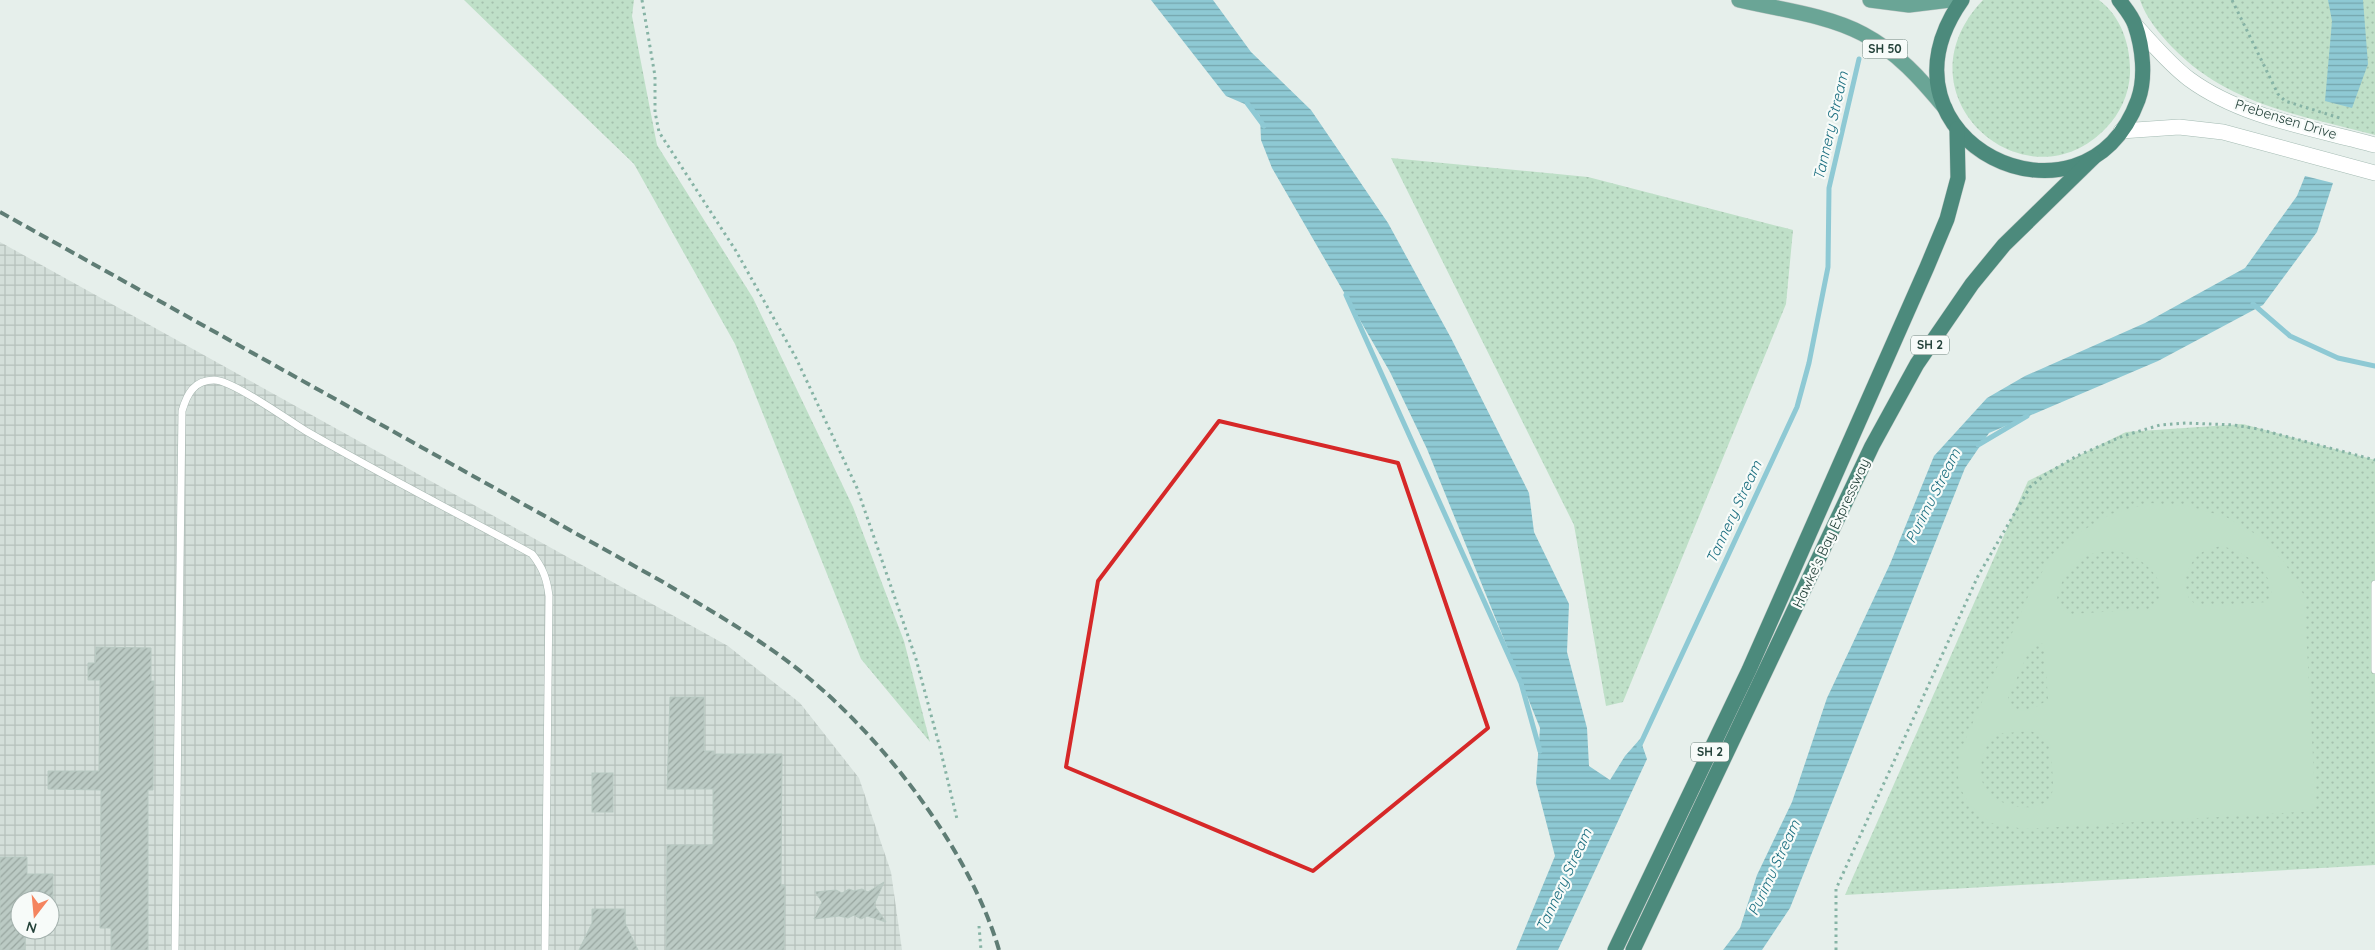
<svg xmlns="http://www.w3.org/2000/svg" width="2375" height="950" font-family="Quicksand,sans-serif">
<defs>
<pattern id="industrial-grid" width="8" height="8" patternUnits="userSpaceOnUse" patternTransform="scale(1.25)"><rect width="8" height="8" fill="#d4dfda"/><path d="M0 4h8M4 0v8" fill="none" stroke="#b6c1bc"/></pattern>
<pattern id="grass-dots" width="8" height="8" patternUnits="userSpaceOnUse" patternTransform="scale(1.25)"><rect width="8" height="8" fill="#bfe0c8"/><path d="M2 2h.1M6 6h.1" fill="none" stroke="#a4c1ad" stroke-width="1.8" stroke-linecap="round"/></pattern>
<pattern id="water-rules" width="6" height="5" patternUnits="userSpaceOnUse" patternTransform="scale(1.25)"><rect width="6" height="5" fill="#8ec9d4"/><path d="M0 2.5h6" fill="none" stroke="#74a5ad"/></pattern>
<pattern id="building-hatch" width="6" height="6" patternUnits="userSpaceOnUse" patternTransform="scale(1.25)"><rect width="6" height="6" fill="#bbcac4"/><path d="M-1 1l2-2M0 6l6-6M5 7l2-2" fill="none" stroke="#98a6a0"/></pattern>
</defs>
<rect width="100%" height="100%" fill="#e6efeb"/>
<path fill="url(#industrial-grid)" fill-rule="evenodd" d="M0,242l728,404 72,57 59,75 32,94 11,78h-902zM20,900h30v30h-30z"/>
<g fill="url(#grass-dots)">
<polygon points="464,0 634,0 632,16 657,145 753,298 853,507 904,641 930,742 861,659 735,344 634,164"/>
<path d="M1983,0h116c23,17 32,47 31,74 -1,20 -10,40 -24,54 -80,84 -214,-33 -123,-128z"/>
<path d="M2140,0h235v135c-75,-20 -147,-30 -203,-88 -13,-14 -26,-29 -32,-47z"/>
<polygon points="1391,158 1588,177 1793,230 1786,304 1623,702 1606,706 1574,525"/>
<polygon points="2243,424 2375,460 2375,865 1845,895 2028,481 2126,432"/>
</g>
<path fill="#bfe0c8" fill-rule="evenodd" d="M2150,503l38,3 38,11 33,19 25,26 20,33 12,216 -292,18 -33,-6 -20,-17 -13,-21 1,-31 71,-162 23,-38 27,-22 31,-18zM2220,546c24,4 42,20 53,41l-5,15 -68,4c-25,-9 -15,-44 4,-55 5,-2 11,-3 16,-5zM2111,551c6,1 14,1 19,4 21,9 44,35 22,54l-82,5c-3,-2 -7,-4 -10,-7 -10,-12 10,-41 21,-48 8,-6 20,-7 30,-8zM2041,643l3,2 4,54c-11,10 -35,20 -40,-1l21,-47zM2030,731l9,3 11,9c0,11 5,42 2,50 -8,27 -78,15 -71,-28 2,-12 6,-22 14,-31z"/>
<g fill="url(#water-rules)">
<polygon points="1151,0 1213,0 1251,52 1311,110 1388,223 1451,338 1529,493 1534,532 1569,604 1567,652 1587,728 1589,766 1610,780 1625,756 1640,739 1647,759 1558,950 1516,950 1555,856 1536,783 1540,728 1427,449 1390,372 1272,168 1261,140 1260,116 1247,105 1226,96"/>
<polygon points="2328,0 2363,0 2368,64 2352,108 2325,101 2332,21"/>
<polygon points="2305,176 2333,183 2317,232 2263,305 2158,361 1989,433 1965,468 1790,908 1762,950 1723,950 1740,928 1757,875 1792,802 1827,698 1890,564 1934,456 1987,398 2025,376 2145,323 2245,268 2297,196"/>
</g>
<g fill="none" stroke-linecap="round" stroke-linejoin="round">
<g stroke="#8ec9d4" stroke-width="5">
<polyline points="1247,103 1264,126"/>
<polyline points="1346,295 1521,683 1540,751"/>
<polyline points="2253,304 2290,336 2338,358 2375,366"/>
<polyline points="1978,445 2027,416"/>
<polyline points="1639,747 1797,407 1809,363 1828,267 1829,188 1859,59"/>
</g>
</g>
<g fill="url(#building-hatch)" stroke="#b8c9c2">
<polygon points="96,647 151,648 151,681 154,681 153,790 148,790 148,950 111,950 111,928 100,928 101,790 48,789 48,771 99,771 100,680 88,680 88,663 95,663"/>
<polygon points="670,697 704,697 704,751 714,751 714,754 782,754 781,885 785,885 784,950 666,950 667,845 713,845 713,789 667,789"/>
<rect x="592" y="773" width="21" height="39"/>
<polygon points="0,857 27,857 27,874 53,874 53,900 20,900 20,930 25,930 25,950 0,950"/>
<polygon points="884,882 874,905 886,922 867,916 861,919 854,915 848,918 839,916 814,919 822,902 815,892 836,890 842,893 849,889 854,891 862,889 868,892"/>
<polygon points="592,909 625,909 625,923 638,950 579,950 592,923"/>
</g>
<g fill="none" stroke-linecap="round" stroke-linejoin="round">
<g stroke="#a8b8b2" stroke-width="8">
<g id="service">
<polyline points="2375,584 2375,670"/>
<path d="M175,950l7,-539c5,-17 12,-31 32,-31 18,0 74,40 92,51 74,43 151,82 226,123 11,14 15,25 17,42l-4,354"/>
</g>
</g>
<g stroke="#a4bbb3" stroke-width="16">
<g id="secondary">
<path d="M2135,25c17,18 34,39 54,54 53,39 124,49 186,66"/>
<polyline points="2121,131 2179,127 2223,132 2375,173"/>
</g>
</g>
<g stroke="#c2cac8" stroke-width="16">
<g id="primary">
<path d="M1739,0c39,9 89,15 124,34 34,18 58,45 82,74"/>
<polyline points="1870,0 1909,5 1950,0"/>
</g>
</g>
<g stroke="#c2cac8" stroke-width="16">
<g id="trunk">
<path d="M1962,0c-99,140 122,247 176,100 8,-22 5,-52 -3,-75 -3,-9 -10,-17 -16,-25"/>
<polyline points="1615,950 1749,670 1927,267 1947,219 1958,178 1957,129"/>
<polyline points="1633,950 1872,446 1917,364 1972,284 2004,245 2093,158"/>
</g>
</g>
<g stroke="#86b3a5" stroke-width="3" stroke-dasharray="2.5 4" stroke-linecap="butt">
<polyline points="642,0 655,76 655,112 659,132 736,251 796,358 857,488 916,659 940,748 957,819"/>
<polyline points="2232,0 2278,94 2285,101 2343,119"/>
<polyline points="979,926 981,950"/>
<polyline points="1836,950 1836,889 1978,576 2030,487 2046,474 2077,456 2123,436 2160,425 2186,423 2234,425 2258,429 2375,460"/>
</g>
<use href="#service" stroke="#fff" stroke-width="7"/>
<use href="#secondary" stroke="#fff" stroke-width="15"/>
<use href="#primary" stroke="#6aa596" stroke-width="15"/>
<use href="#trunk" stroke="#4c8a7c" stroke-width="15"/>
<path stroke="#5f7d75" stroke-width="4" stroke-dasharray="10 5" stroke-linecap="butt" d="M0,212l663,370c48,29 98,57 142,93 80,65 165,176 194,275"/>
</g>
<path fill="none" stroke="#d62828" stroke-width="4" stroke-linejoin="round" d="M1219,421l179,42 90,265 -175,143 -247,-104 32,-186z"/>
<g text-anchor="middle" stroke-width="4.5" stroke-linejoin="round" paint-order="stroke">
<g fill="#f7fbf9" stroke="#637a73" stroke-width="1">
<rect x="1862.5" y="39.5" width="45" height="19" rx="4"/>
<rect x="1911" y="335.5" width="38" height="19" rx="4"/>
<rect x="1691" y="742.5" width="38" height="19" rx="4"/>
</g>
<g font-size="12" font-weight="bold" fill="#24423a">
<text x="1885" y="53">SH 50</text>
<text x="1930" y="349">SH 2</text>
<text x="1710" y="756">SH 2</text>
</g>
<g font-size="14" fill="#24423a" stroke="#f7fbf9">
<text transform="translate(2286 119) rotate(17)" y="5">Prebensen Drive</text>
<text transform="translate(1831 533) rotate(-65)" y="5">Hawke's Bay Expressway</text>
</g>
<g font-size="15" font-style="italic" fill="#1c6f80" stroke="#f7fbf9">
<text transform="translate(1831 126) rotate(-77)" y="5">Tannery Stream</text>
<text transform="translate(1933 496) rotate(-63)" y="5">Purimu Stream</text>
<text transform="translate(1734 512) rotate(-65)" y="5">Tannery Stream</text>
<text transform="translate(1774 868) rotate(-65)" y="5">Purimu Stream</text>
<text transform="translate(1564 880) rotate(-65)" y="5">Tannery Stream</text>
</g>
</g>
<g transform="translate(35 915) rotate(196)"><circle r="24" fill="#f7fbf9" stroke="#a3b1ad"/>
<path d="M0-4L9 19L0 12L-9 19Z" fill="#f4845f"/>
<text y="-8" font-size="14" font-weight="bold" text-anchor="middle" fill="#24423a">N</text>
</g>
</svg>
